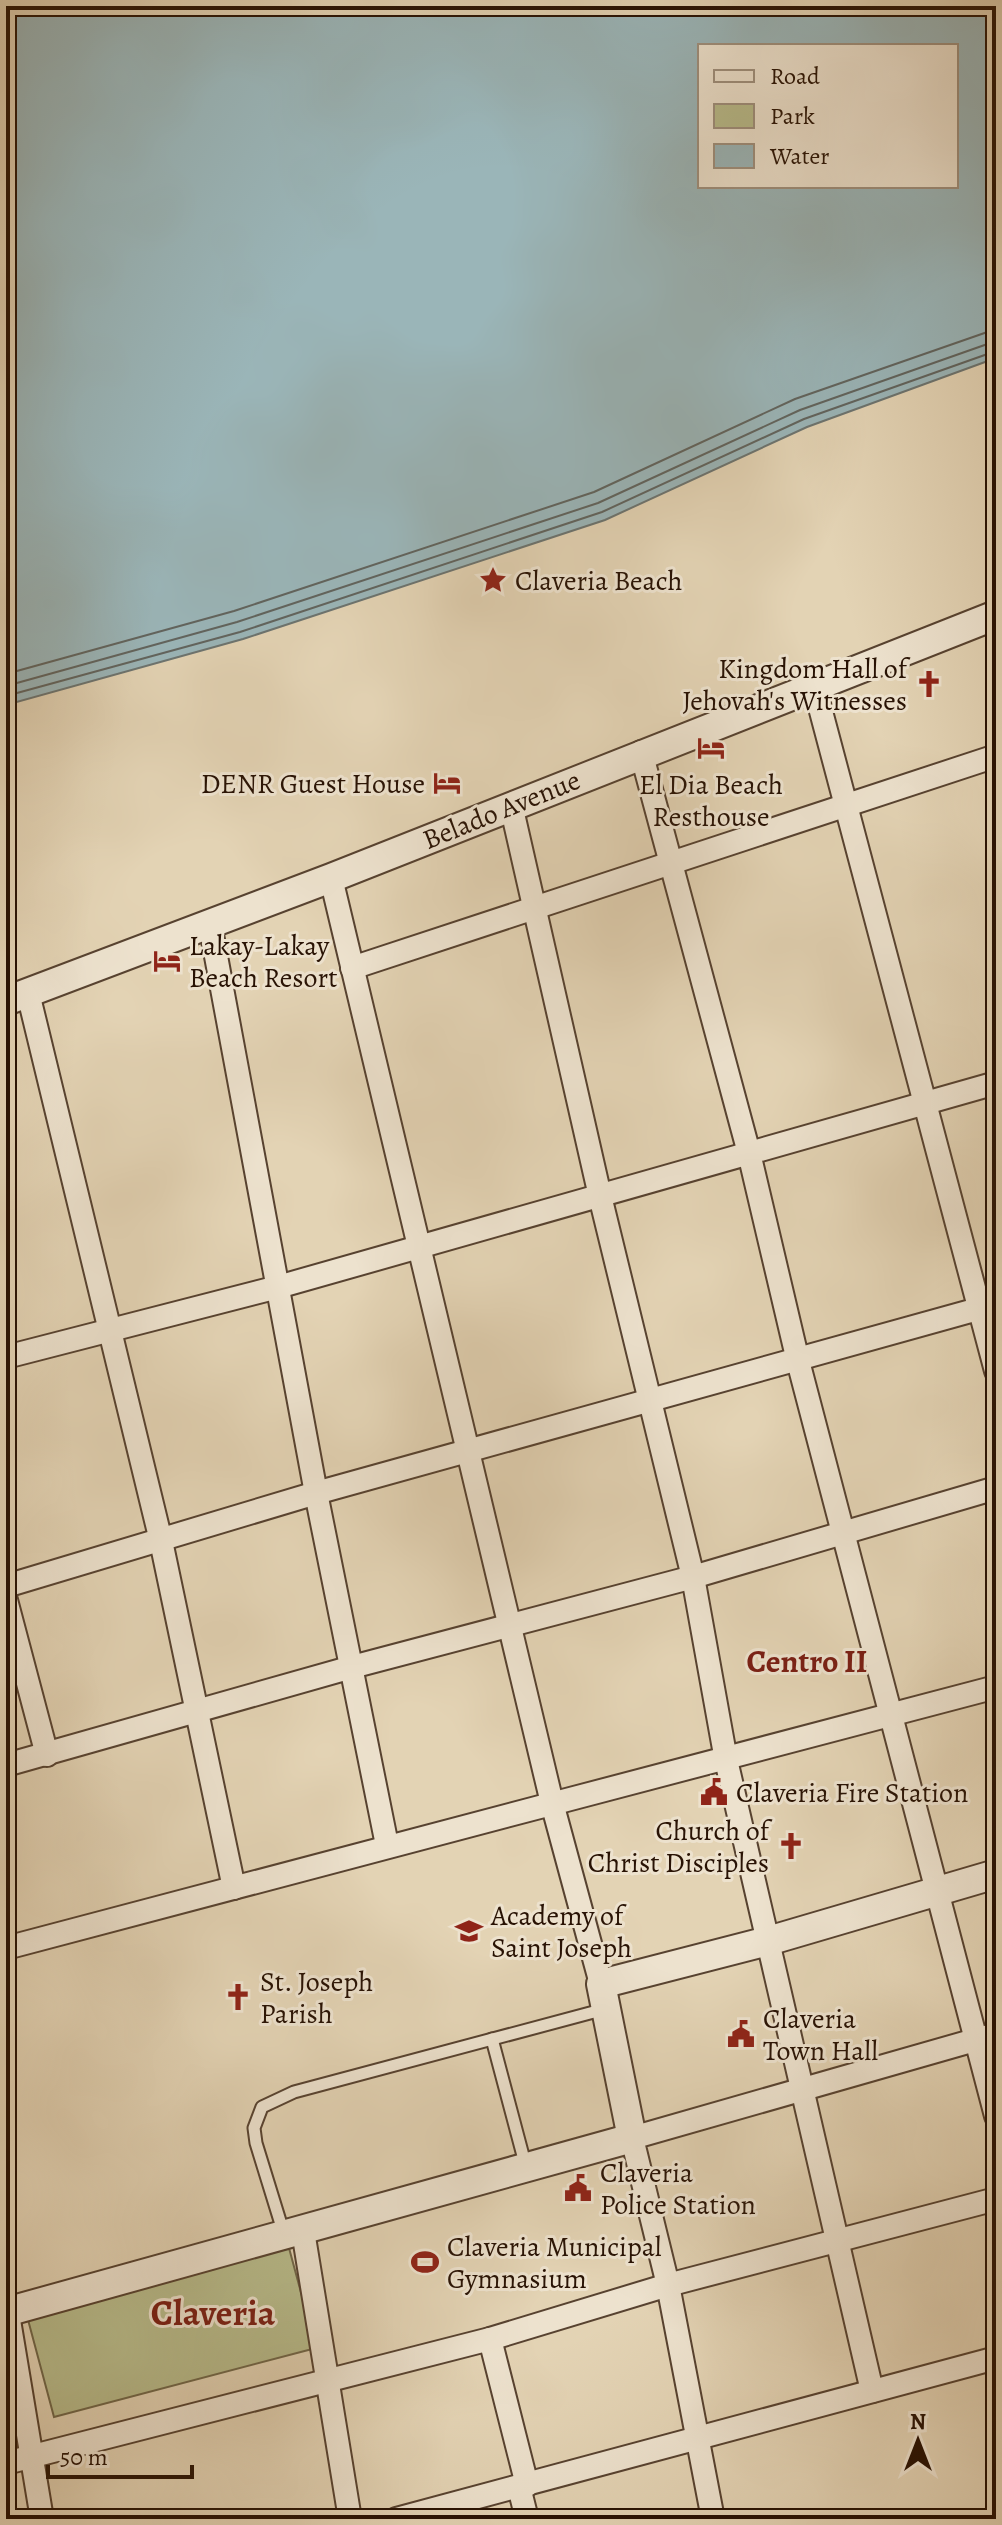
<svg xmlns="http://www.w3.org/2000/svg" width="1002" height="2525" font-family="Alegreya,serif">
<rect width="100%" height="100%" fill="#e3d3b4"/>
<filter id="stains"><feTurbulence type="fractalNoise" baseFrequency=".0025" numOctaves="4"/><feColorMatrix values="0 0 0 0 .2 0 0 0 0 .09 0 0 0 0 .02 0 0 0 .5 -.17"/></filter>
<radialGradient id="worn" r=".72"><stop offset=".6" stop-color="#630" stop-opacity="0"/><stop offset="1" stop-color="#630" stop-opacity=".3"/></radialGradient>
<polygon fill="#b7bb8b" stroke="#706648" stroke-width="2" points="289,2248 316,2348 54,2417 27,2316"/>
<path fill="#9ab5b8" stroke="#6c7470" stroke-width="2" fill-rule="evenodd" d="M6,6h990v352l-189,69 -202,93 -362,119 -237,66zM700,46h256v140h-256z"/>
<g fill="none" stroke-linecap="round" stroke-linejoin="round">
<g stroke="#61645e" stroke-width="2">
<polyline points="6,674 234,611 594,492 795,399 996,329"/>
<polyline points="6,686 237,622 598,503 800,410 996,341"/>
<polyline points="6,696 240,632 602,512 804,419 996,351"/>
</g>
<g stroke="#574230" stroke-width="15">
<g id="service">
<polyline points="492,2039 526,2167"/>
<polyline points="284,2234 256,2143 254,2128 262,2107 294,2092 605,2009"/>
</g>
</g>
<g stroke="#574230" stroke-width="26">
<g id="minor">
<polyline points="814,685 996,1371"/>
<polyline points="641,752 749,1153 798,1361 996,2116"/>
<polyline points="511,805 600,1196 693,1577 726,1760 872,2391"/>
<polyline points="331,878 552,1803 601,1984"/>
<polyline points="210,924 316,1493 387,1845"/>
<polyline points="352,968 996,756"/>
<polyline points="28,993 161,1541 234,1888"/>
<polyline points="6,1357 278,1287 996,1083"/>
<polyline points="6,1586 316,1493 996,1304"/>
<polyline points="6,1600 47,1755"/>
<polyline points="6,1765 352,1667 693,1577 996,1488"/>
<path d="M6,1948c330,-89 660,-173 990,-261"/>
<polyline points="303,2231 350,2519"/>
<polyline points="6,2302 42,2519"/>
<polyline points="490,2339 527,2485"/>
<polyline points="6,2463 490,2339 668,2285 996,2199"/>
<polyline points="519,2487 527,2519"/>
<polyline points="396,2519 996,2358"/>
<polyline points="713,2519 668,2285 632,2138 996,2034"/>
</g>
</g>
<g stroke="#574230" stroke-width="32">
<g id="tertiary">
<polyline points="6,1001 331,878 996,615"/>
<polyline points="6,2312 632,2138 601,1984 768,1941 996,1874"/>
</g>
</g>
<use href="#service" stroke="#ede2ce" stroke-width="11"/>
<use href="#minor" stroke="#ede2ce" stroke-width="22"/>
<use href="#tertiary" stroke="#ede2ce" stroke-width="28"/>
</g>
<defs>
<g id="sight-bare" transform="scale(2.16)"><path d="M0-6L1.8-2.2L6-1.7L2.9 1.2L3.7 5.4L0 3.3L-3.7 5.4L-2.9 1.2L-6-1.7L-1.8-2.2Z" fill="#8f2418" stroke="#ede2ce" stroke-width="2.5" paint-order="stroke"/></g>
<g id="church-bare" transform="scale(2.16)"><path d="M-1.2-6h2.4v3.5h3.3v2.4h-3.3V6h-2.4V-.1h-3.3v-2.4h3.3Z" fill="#8f2418" stroke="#ede2ce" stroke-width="2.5" paint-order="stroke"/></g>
<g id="hotel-bare" transform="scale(2.16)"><path d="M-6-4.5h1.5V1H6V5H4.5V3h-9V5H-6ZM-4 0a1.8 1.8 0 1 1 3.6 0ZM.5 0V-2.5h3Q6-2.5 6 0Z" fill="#8f2418" stroke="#ede2ce" stroke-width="2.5" paint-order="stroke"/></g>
<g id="civic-bare" transform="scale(2.16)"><path d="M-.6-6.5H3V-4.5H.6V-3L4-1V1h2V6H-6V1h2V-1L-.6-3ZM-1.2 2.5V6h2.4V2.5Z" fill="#8f2418" stroke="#ede2ce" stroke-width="2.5" paint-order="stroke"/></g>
<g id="school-bare" transform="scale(2.16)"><path d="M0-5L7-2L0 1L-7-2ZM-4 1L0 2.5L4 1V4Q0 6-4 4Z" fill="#8f2418" stroke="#ede2ce" stroke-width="2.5" paint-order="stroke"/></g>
<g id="stadium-bare" transform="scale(2.16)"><path d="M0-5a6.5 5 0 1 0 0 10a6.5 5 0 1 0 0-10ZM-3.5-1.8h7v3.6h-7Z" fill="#8f2418" stroke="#ede2ce" stroke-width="2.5" paint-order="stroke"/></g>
</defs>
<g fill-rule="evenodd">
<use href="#sight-bare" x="493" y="580"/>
<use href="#church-bare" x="929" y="684"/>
<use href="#hotel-bare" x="711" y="748"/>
<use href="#hotel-bare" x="447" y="783"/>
<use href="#hotel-bare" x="167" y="961"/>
<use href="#civic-bare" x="714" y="1792"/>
<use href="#church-bare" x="791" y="1846"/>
<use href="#school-bare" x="469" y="1931"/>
<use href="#church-bare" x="238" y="1997"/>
<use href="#civic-bare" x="741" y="2034"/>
<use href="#civic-bare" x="578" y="2188"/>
<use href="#stadium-bare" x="425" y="2262"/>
</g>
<g text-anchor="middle" stroke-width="6" stroke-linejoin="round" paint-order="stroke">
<g font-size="28" fill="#281204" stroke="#ede2ce" text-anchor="start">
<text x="515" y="590">Claveria Beach</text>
<text x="907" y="678" text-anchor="end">Kingdom Hall of<tspan x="907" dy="32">Jehovah's Witnesses</tspan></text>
<text x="425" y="793" text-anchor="end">DENR Guest House</text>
<text x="711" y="794" text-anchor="middle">El Dia Beach<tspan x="711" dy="32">Resthouse</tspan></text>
<text x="189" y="955">Lakay-Lakay<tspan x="189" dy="32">Beach Resort</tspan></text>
<text x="736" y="1802">Claveria Fire Station</text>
<text x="769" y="1840" text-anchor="end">Church of<tspan x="769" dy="32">Christ Disciples</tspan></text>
<text x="491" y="1925">Academy of<tspan x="491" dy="32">Saint Joseph</tspan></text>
<text x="260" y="1991">St. Joseph<tspan x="260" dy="32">Parish</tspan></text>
<text x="763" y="2028">Claveria<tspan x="763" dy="32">Town Hall</tspan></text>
<text x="600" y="2182">Claveria<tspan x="600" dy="32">Police Station</tspan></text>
<text x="447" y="2256">Claveria Municipal<tspan x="447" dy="32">Gymnasium</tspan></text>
</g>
<g font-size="28" fill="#281204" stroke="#ede2ce">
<text transform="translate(501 809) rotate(-22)" y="10">Belado Avenue</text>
</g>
<g font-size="32" font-weight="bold" fill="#7a1f14" stroke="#ede2ce">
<text x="807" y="1672">Centro II</text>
</g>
<g font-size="36" font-weight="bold" fill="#7a1f14" stroke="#ede2ce">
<text x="213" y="2325">Claveria</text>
</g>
</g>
<rect width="1002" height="2525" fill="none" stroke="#e3d3b4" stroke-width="32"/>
<rect x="8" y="8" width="986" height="2509" fill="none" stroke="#281204" stroke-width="4"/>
<rect x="16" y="16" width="970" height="2493" fill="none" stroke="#281204" stroke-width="2"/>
<rect x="698" y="44" width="260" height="144" fill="#ede2ce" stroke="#9e8f7d" stroke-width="2"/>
<rect x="714" y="70" width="40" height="12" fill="#ede2ce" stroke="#9e8f7d" stroke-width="2"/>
<text x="770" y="84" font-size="24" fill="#281204">Road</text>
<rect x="714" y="104" width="40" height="24" fill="#b7bb8b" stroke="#9e8f7d" stroke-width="2"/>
<text x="770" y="124" font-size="24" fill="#281204">Park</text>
<rect x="714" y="144" width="40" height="24" fill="#9ab5b8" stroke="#9e8f7d" stroke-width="2"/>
<text x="770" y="164" font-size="24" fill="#281204">Water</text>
<g transform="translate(918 2441)" stroke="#ede2ce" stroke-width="6" paint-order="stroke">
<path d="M0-6L14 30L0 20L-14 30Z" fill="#281204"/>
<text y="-12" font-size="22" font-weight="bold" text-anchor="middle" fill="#281204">N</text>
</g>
<path d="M48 2465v12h144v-12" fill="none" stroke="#281204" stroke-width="4"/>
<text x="60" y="2465" font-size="24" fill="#281204" stroke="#ede2ce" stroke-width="6" paint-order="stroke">50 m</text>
<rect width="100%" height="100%" filter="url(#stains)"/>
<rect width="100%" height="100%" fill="url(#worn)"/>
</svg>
